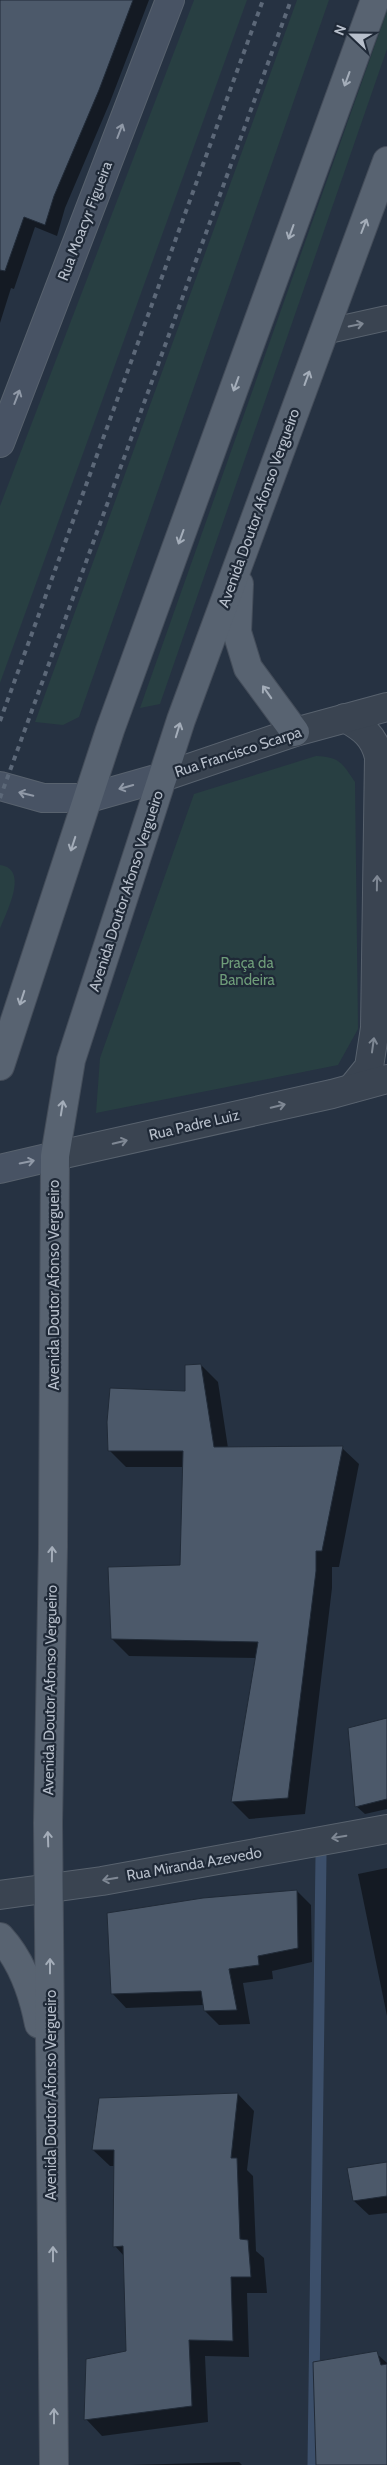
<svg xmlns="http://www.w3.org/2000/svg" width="387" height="2465" font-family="Cabin,sans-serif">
<rect width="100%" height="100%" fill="#263242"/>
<g fill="#283f42">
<polygon points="194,0 247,0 0,683 0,506"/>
<polygon points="297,0 329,0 79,717 63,725 35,722"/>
<polygon points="387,11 387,49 160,704 140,708"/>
<path d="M316,756c24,1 26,7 39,26l3,247 -20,36 -242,48 4,-55 94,-264z"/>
<path d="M0,865c30,4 6,48 0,64z"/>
</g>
<g fill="#0007">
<polygon points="0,0 149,0 110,102 65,208 57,236 35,227 14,289 11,288 0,323"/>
<polygon points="201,1365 218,1382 228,1448 342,1448 359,1464 339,1567 332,1567 332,1588 305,1814 249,1819 232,1802 256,1658 129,1656 112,1639 181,1567 184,1467 126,1467 109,1450 186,1393"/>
<polygon points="387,1719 387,1809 365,1814 356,1806"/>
<polygon points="387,1868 387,2016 358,1874"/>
<polygon points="297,1891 311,1905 312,1962 272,1971 273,1979 243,1983 250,2024 219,2025 205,2011 204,2005 126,2008 112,1993"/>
<polygon points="238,2094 254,2111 247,2170 253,2176 256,2251 264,2258 267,2293 247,2293 249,2357 205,2356 208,2422 102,2436 86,2419 128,2352 124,2256 115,2246 115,2166 110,2166 93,2150"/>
<polygon points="387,2163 387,2213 369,2215 354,2201"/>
<polygon points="376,2353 387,2363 387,2465 318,2465"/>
<polygon points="239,2462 242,2465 129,2465"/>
</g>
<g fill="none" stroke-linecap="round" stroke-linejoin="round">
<polyline stroke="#3c4f6a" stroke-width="11" points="313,2465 321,1856"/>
</g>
<g fill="#4c596a" stroke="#212b38">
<polygon points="0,0 133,0 99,90 54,196 45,225 24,217 5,271 0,270"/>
<polygon points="201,1364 214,1447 343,1446 322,1551 316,1551 316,1571 288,1798 231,1802 258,1642 111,1639 108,1567 180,1565 183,1451 108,1451 107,1422 110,1388 185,1391 185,1365"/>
<polygon points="387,1718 387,1799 355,1807 348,1728"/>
<polygon points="297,1890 298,1948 258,1956 259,1965 229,1969 237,2010 204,2011 201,1991 111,1994 107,1913 203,1898"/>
<polygon points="238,2093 231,2158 237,2158 240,2239 248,2240 251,2277 231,2277 233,2341 189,2340 192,2406 84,2420 86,2359 126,2351 123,2246 113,2247 114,2150 92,2150 99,2098"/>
<polygon points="387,2162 387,2196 353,2201 347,2168"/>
<polygon points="377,2351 381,2365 387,2364 387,2465 316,2465 313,2362"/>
</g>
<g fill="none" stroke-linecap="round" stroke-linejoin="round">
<g stroke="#58626e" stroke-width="26">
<polyline id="service" points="324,332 387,318"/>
</g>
<g stroke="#58626e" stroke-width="30">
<g id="minor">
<path d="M345,718c18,10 29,18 34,39l-4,271 -6,39 -17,21"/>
<polyline points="55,1156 332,1094 387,1079"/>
</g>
</g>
<g stroke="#58626e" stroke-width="30">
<g id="tertiary">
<polyline points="163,777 295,732 387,707"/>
<polyline points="0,1895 102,1881 387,1829"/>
</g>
</g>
<g stroke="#58626e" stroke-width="30">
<g id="secondary">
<polyline points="0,443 170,0"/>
<polyline points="0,786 43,798 89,798 163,777"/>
<polyline points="0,1169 55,1156"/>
</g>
</g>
<g stroke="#444d5a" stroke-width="30">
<g id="primary">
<polyline points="239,584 237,632 248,668 295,732"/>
<polyline points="0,1066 110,730 375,0"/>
<path d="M0,1937c22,24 33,56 39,87"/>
<polyline points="54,2465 48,1823 53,1547 55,1156 71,1060 181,720 387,161"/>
</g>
</g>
<use href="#service" stroke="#3a4451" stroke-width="24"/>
<use href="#minor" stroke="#3a4451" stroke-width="28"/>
<use href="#tertiary" stroke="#3a4451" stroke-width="28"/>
<use href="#secondary" stroke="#485364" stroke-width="28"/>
<use href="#primary" stroke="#586371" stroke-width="28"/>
<g stroke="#5c6878" stroke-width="4" stroke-dasharray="5 5" stroke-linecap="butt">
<polyline points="0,721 263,0"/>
<polyline points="0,798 291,0"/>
</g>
</g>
<defs><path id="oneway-shaft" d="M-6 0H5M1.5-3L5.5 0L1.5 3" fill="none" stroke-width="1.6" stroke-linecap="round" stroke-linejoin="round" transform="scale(1.25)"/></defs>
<g stroke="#a4adb9">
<use href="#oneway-shaft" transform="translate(347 79) rotate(110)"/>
<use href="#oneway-shaft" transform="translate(364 226) rotate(-69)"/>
<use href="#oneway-shaft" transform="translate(291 232) rotate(110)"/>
<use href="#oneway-shaft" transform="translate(307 378) rotate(-70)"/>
<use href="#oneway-shaft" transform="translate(236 384) rotate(110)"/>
<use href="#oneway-shaft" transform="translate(181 537) rotate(110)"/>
<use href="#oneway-shaft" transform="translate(267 692) rotate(-125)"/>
<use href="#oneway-shaft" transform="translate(178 730) rotate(-73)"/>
<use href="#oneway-shaft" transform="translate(73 844) rotate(108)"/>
<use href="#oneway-shaft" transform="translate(22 998) rotate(108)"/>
<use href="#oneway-shaft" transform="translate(62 1108) rotate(-81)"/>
<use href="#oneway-shaft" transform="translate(52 1554) rotate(-89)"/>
<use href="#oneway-shaft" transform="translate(48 1839) rotate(-92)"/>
<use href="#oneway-shaft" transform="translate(50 1966) rotate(-90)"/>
<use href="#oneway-shaft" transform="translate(53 2254) rotate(-90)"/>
<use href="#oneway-shaft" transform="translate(54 2416) rotate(-90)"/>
</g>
<g stroke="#9099a7">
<use href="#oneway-shaft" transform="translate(120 131) rotate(-69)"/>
<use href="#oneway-shaft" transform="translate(17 397) rotate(-69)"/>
<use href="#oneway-shaft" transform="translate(126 787) rotate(164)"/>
<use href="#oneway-shaft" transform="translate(26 794) rotate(-167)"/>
<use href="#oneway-shaft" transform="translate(27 1162) rotate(-11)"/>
</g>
<g stroke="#7f8894">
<use href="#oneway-shaft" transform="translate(356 325) rotate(-12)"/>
<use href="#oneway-shaft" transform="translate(377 883) rotate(-89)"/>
<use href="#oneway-shaft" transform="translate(373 1045) rotate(-82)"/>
<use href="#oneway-shaft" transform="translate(278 1106) rotate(-13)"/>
<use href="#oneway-shaft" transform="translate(120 1142) rotate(-13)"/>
<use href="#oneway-shaft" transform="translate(339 1837) rotate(170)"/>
<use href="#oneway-shaft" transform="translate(110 1879) rotate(170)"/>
</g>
<g text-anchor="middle" stroke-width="4.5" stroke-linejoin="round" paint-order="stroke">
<g font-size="15" fill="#b7bfcb" stroke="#1f2937">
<text transform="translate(85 221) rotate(-69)" y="5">Rua Moacyr Figueira</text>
<text transform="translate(259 508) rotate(-70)" y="5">Avenida Doutor Afonso Vergueiro</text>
<text transform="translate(238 752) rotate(-18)" y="5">Rua Francisco Scarpa</text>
<text transform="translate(126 891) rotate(-72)" y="5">Avenida Doutor Afonso Vergueiro</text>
<text transform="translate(194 1125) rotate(-13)" y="5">Rua Padre Luiz</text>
<text transform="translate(54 1285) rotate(-90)" y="5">Avenida Doutor Afonso Vergueiro</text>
<text transform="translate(50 1690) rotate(-89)" y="5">Avenida Doutor Afonso Vergueiro</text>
<text transform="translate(194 1864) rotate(-10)" y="5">Rua Miranda Azevedo</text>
<text transform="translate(51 2095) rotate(-90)" y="5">Avenida Doutor Afonso Vergueiro</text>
</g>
<g font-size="15" fill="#6e9c79" stroke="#1f2937">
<text x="247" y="968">Praça da<tspan x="247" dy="17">Bandeira</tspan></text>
</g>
</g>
<g transform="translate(352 35) rotate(292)" stroke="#1f2937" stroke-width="4" paint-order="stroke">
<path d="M0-4L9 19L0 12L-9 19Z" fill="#b7bfcb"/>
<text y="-8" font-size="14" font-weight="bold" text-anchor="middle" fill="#b7bfcb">N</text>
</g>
</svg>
